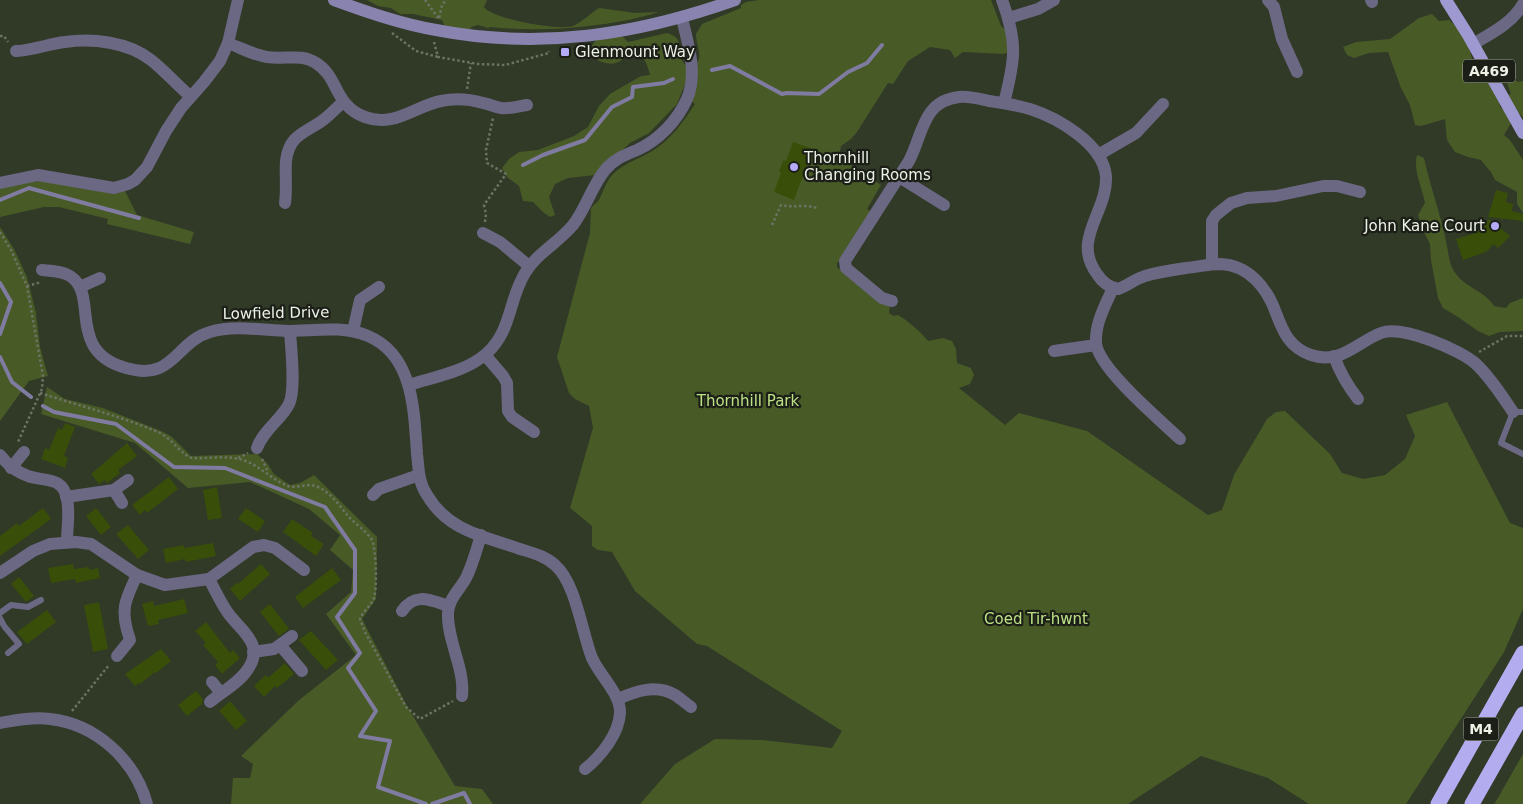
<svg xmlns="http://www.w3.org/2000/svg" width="1523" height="804" font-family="'DejaVu Sans',sans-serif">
<rect width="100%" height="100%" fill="#313927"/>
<g fill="#485b27">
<path d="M367,0h120l-3,7c8,12 76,24 89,19 9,-4 18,-13 26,-18l36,5 24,-1c-48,15 -118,21 -168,15l-3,1 -10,-3 -7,2 -1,4 -26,-6 -2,-5 -29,-6h-13l-9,-6 -13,-2z"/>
<path d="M759,0h232l10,26 9,7 -1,19 -5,2 -41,-2 -8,6 -5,-8 -20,-3 -22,14 -15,23 -5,-1 -31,49 -6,7 -10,7 -2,11 42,28 -14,24 5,3 -29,45 -6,6v5l14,3 39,34 -1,8 5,3 4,-1c9,5 24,18 30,26l15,-3 9,3 4,8 1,14 14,5 3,7 -4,9 -11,4 46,37 14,-12 68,18 121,84 14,-5 12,-35 33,-56 9,-7 9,-1 45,43 12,19 21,6 22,-4 20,-16 10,-23 -9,-21 41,-13 63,121 13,5v81l-19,43 -98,152h-97l-41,-26 -67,-22 -73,48h-488l35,-40 40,-25 46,1 71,8 10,-17 -135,-85 -10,-2 -62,-53 -23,-39 -14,-2 -6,-4v-20l-22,-18 23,-80 -4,-22 -14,-7 -6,-6 -12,-36 33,-124 1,-25c2,-3 6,-5 8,-8 5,-10 7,-19 15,-27 12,-11 27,-15 40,-23 18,-12 30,-29 41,-46l-3,-3 -7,-17 -8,20 -28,29 -19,10 -35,32 -27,3 -13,6 -6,13 6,18 -5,2 -6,-4 -11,-11 -10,-1 -4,-15 -12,-9 -5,-9 7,-9 10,-7 19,-2 36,-14 14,-9 11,-21 11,-12 31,-18 9,-1c-3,-11 -5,-19 -16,-22 -16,7 -16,15 -35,8l-8,-14 5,-7 24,-6 8,8 39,-9c18,5 10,16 16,29 1,2 4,4 6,6 18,-7 7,-19 7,-34l6,-10 39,-16v-3l5,-3z"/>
<polygon points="1432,14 1439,21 1449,20 1458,28 1468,44 1475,69 1488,80 1499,100 1500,107 1507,112 1511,123 1504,135 1510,140 1523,160 1523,213 1517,204 1517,192 1495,180 1491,172 1481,160 1468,157 1455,152 1447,140 1445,119 1421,126 1415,125 1410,105 1401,88 1388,52 1369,53 1354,58 1347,55 1343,47 1356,42 1390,39 1419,18"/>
<polygon points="1509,76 1518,82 1523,81 1523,117 1514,109 1507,95 1511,94 1506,80"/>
<path d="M1417,155l7,3c6,27 16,55 22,83 3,12 2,22 10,33 10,14 29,17 38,32l12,2 4,-5 13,-5v33l-23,1 -11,4 -11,-5 -20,-14 -15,-9 -5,-10 -7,-38 -1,-16 -6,-12 -6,-17 7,-12c-3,-16 -12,-32 -8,-48z"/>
<polygon points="40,181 125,191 137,215 194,232 190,244 107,224 108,219 59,207 44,207 0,217 0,188 30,182"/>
<polygon points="0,227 14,249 27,277 36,313 40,347 48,376 29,381 0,421"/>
<polygon points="47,387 65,399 103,408 161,431 171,436 191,456 257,454 267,463 274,474 290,485 300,483 314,475 377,537 376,599 362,619 407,706 455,786 482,789 493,804 231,804 233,778 250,778 253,764 241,756 298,701 356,655 326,614 351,592 353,570 330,550 340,535 309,509 250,482 188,488 135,443 41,414"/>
<polygon points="1523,754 1523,804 1494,804 1495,803"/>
</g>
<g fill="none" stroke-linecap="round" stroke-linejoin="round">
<g stroke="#807ba1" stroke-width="4">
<polyline points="712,70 730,66 782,94 787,93 819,94 848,72 867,63 882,45"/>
<polyline points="523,165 543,155 585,140 612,107 632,97 633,87 664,83 673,79"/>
<polyline points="0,200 29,188 139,218"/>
<polyline points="0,283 11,302 0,334"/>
<polyline points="0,357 12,382 31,397"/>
<polyline points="43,406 54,412 116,424 174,467 225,468 325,507 355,550 355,593 337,617 360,653 348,668 376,711 360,736 390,741 378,787 426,804"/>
<polyline points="432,804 464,793 470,804"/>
</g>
</g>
<g fill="#394f09">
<polygon points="793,142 813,149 794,200 774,192 781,173 779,172 783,160 786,161"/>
<polygon points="1496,190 1508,193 1506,202 1513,204 1512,211 1523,214 1523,221 1488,217"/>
<polygon points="1489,219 1510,236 1498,248 1494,244 1486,252 1463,260 1456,239 1475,233"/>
<polygon points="65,423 75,427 64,456 68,458 65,468 41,459 45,448 49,450 58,428 62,430"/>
<polygon points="127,443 137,456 118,470 120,473 107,483 105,480 99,484 91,474"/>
<polygon points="169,477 178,489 147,513 145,510 140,515 132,505"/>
<polygon points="217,487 222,518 208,520 203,490"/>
<polygon points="43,508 51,519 0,556 0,536 17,523 19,526"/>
<polygon points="96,508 111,527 101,535 86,516"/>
<polygon points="246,508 265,521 258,532 238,519"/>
<polygon points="292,519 313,533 311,536 324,544 316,556 283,532"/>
<polygon points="128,525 149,550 138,559 116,534"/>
<polygon points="213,543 216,556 186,562 185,559 166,563 163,549 184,545 184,548"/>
<polygon points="73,564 74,569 89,567 90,570 98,568 100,578 76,583 75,579 51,583 48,568"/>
<polygon points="261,564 270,574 240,601 230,589 237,582 238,584"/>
<polygon points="332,568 341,580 303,608 295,597"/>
<polygon points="19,577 34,596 26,602 11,584"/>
<polygon points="184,599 188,613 158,620 159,624 148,626 142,604 153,601 154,606"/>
<polygon points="99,602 108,649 93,652 84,605"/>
<polygon points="270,604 289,629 279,636 260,612"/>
<polygon points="47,610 56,622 27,644 17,632"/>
<polygon points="206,622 230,653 233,650 240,658 222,674 215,665 218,662 203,645 206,643 195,631"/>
<polygon points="311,631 338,660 326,670 299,640"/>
<polygon points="161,649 171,661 156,673 155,672 140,684 139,683 135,686 125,674"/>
<polygon points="285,663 294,674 277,688 275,686 264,697 254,686 266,675 268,678"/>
<polygon points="196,691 203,699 202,704 187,716 178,705"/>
<polygon points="230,701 247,721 236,730 219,711"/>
</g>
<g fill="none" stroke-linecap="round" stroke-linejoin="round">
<g stroke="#6c7363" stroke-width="2.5" stroke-dasharray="2.5 2.5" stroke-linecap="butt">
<polyline points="425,0 439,19 442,5 446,0"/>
<polyline points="392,33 416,51 438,57"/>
<polyline points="0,36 4,36 8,42"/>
<polyline points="434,42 438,57 478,64 505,65 549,53 549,51"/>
<polyline points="467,89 471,63"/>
<polyline points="485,222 486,214 484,205 506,174 487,163 486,150 493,118"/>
<path d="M772,225l9,-20c12,3 24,-1 36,3"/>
<polyline points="0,232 11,250 27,286 43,376 42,389 18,442"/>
<polyline points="27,286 38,283 39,281"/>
<polyline points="1479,352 1507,336 1523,336"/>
<path d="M40,393c40,13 80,23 118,39 14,6 22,22 34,26 19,1 38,-4 56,4 14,6 26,19 40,24 9,3 19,-4 30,1 14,6 22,20 32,31 7,7 16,13 22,22 4,8 6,52 1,60 -3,7 -10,11 -13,19l5,13 41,75 14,12 33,-18"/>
<polyline points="238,458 248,453"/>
<polyline points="262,459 268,472"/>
<polyline points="72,711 109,665"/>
</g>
<g stroke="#6b6884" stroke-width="6">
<polyline points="1523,412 1513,412 1501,443 1523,454"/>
<polyline points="0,613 11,605 28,607 41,600"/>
<polyline points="0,618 4,626 19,644 8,653"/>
</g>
<g stroke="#6b6884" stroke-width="12">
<path d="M1002,0c16,43 13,60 2,103"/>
<polyline points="1268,0 1274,7 1282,39 1297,72"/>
<polyline points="1371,0 1372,2"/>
<polyline points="1009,18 1038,9 1054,0"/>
<path d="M228,43c13,5 26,12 39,14 17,3 34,-4 49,6 23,14 18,43 49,54 29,11 50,-11 76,-16 14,-3 28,-2 42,2 6,1 12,4 18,5 9,1 18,-2 26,-3"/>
<path d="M1473,44c19,-11 39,-21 50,-40"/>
<path d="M16,51c18,-1 32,-7 49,-9 28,-4 63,0 86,18 14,11 26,25 39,36"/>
<polyline points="1098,155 1136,133 1163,104"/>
<polyline points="899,177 944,205"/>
<polyline points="0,183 38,175 114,188 128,184 135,180 147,167 166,131 181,108 204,82 220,61 228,43 238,0"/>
<path d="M285,203c2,-14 0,-28 1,-42 3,-27 20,-28 37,-41 7,-5 13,-12 20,-18"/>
<polyline points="483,233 500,242 529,266"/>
<polyline points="1212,264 1212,221 1216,215 1231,203 1247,198 1276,196 1323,186 1337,186 1360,192"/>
<path d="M42,270c10,1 20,1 28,6 30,19 -5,75 56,92 48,14 49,-26 84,-36 23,-7 52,-2 77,-1 27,0 54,-6 81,5 46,19 46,76 49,118 2,15 1,28 10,41 21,36 56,41 93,54 13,4 25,7 35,16 21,18 27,68 37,93 8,18 29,36 28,55 -1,21 -19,43 -35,56"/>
<polyline points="80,287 100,278"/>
<path d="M1113,288c-8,18 -18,35 -17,55 2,25 64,77 84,96"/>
<path d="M892,301l-10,-3 -36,-30 -1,-7 64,-100c14,-26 13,-60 50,-64 10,-1 21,2 30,4 14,2 28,4 41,8 28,9 73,35 76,67 2,36 -35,63 -9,98 5,8 11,13 21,15 9,-3 17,-10 27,-13 13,-4 27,-6 41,-8 11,-1 23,-4 34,-4 29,1 47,24 56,49 7,19 14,35 35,42 30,10 46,-13 70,-22 21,-8 80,17 95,31 15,14 26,32 37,48"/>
<polyline points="353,331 360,300 379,287"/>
<polyline points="1054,351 1096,345"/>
<polyline points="485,355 503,376 507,383 508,411 512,417 534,432"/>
<path d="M1334,356c6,17 13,29 24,43"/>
<path d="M409,385c25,-8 56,-13 77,-31 26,-23 22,-53 39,-81 12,-20 33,-30 48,-48 13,-17 19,-39 32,-55 9,-11 20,-15 32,-20 22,-10 40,-29 50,-51 11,-27 1,-54 -5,-81"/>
<path d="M257,448c7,-19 24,-28 32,-44 7,-14 2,-56 1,-73"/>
<path d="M0,455c8,10 15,16 28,21 17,6 35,0 39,23 3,13 0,29 0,43"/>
<polyline points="11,468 24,452"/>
<polyline points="114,490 122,503"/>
<polyline points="373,495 379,489 419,475"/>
<polyline points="66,497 114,490 128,480"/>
<polyline points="0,573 33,551 50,544 76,542 91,544 137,575 165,585 209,579 253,547 264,545 275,548 304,570"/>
<path d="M209,579c6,11 12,24 19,34 13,18 37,31 20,56 -8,13 -26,23 -38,33"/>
<path d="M402,611c13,-19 28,-11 47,-5"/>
<polyline points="280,645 302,671"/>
<polyline points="253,652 274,649 292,636"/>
<path d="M117,656l13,-16c-10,-29 -6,-38 7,-65"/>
<polyline points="212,682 221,693"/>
<path d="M462,696c3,-28 -15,-55 -14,-83 1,-16 13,-24 19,-37 6,-13 10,-27 14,-41"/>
<path d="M618,699c18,-8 38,-15 57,-4 5,3 10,8 16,12"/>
<path d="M0,723c17,-3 33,-6 50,-4 46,5 85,41 97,85"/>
</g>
<path stroke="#8884af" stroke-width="12" d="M334,0c33,12 67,24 102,30 104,20 200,5 299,-30"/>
<polyline stroke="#9e99d1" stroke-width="12" points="1446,0 1468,35 1523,133"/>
<g stroke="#b3acef" stroke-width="15">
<polyline points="1438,804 1523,653"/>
<polyline points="1472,804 1523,714"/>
</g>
</g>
<g fill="#b5acf9" stroke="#1b1f17" stroke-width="2">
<rect x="560" y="47" width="10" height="10" rx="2.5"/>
<circle cx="794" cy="167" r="5"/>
<circle cx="1495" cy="226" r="5"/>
</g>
<g text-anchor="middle" stroke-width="4.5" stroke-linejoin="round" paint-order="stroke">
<g fill="#1b1f17" stroke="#aeb3a9" stroke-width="1">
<rect x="1463" y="59.5" width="52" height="23" rx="4"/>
<rect x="1463.5" y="717.5" width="35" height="23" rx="4"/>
</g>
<g font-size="14" font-weight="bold" fill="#edf2e7">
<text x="1489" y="76">A469</text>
<text x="1481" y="734">M4</text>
</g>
<g font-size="15" fill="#edf2e7" stroke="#1b1f17" text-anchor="start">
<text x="575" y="57">Glenmount Way</text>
<text x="804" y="163">Thornhill<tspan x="804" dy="17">Changing Rooms</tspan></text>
<text x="1485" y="231" text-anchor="end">John Kane Court</text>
</g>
<g font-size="15" fill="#edf2e7" stroke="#1b1f17">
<text transform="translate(276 313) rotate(-1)" y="5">Lowfield Drive</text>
</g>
<g font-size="15" fill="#bde185" stroke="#1b1f17">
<text x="748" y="406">Thornhill Park</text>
<text x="1036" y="624">Coed Tir-hwnt</text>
</g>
</g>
</svg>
